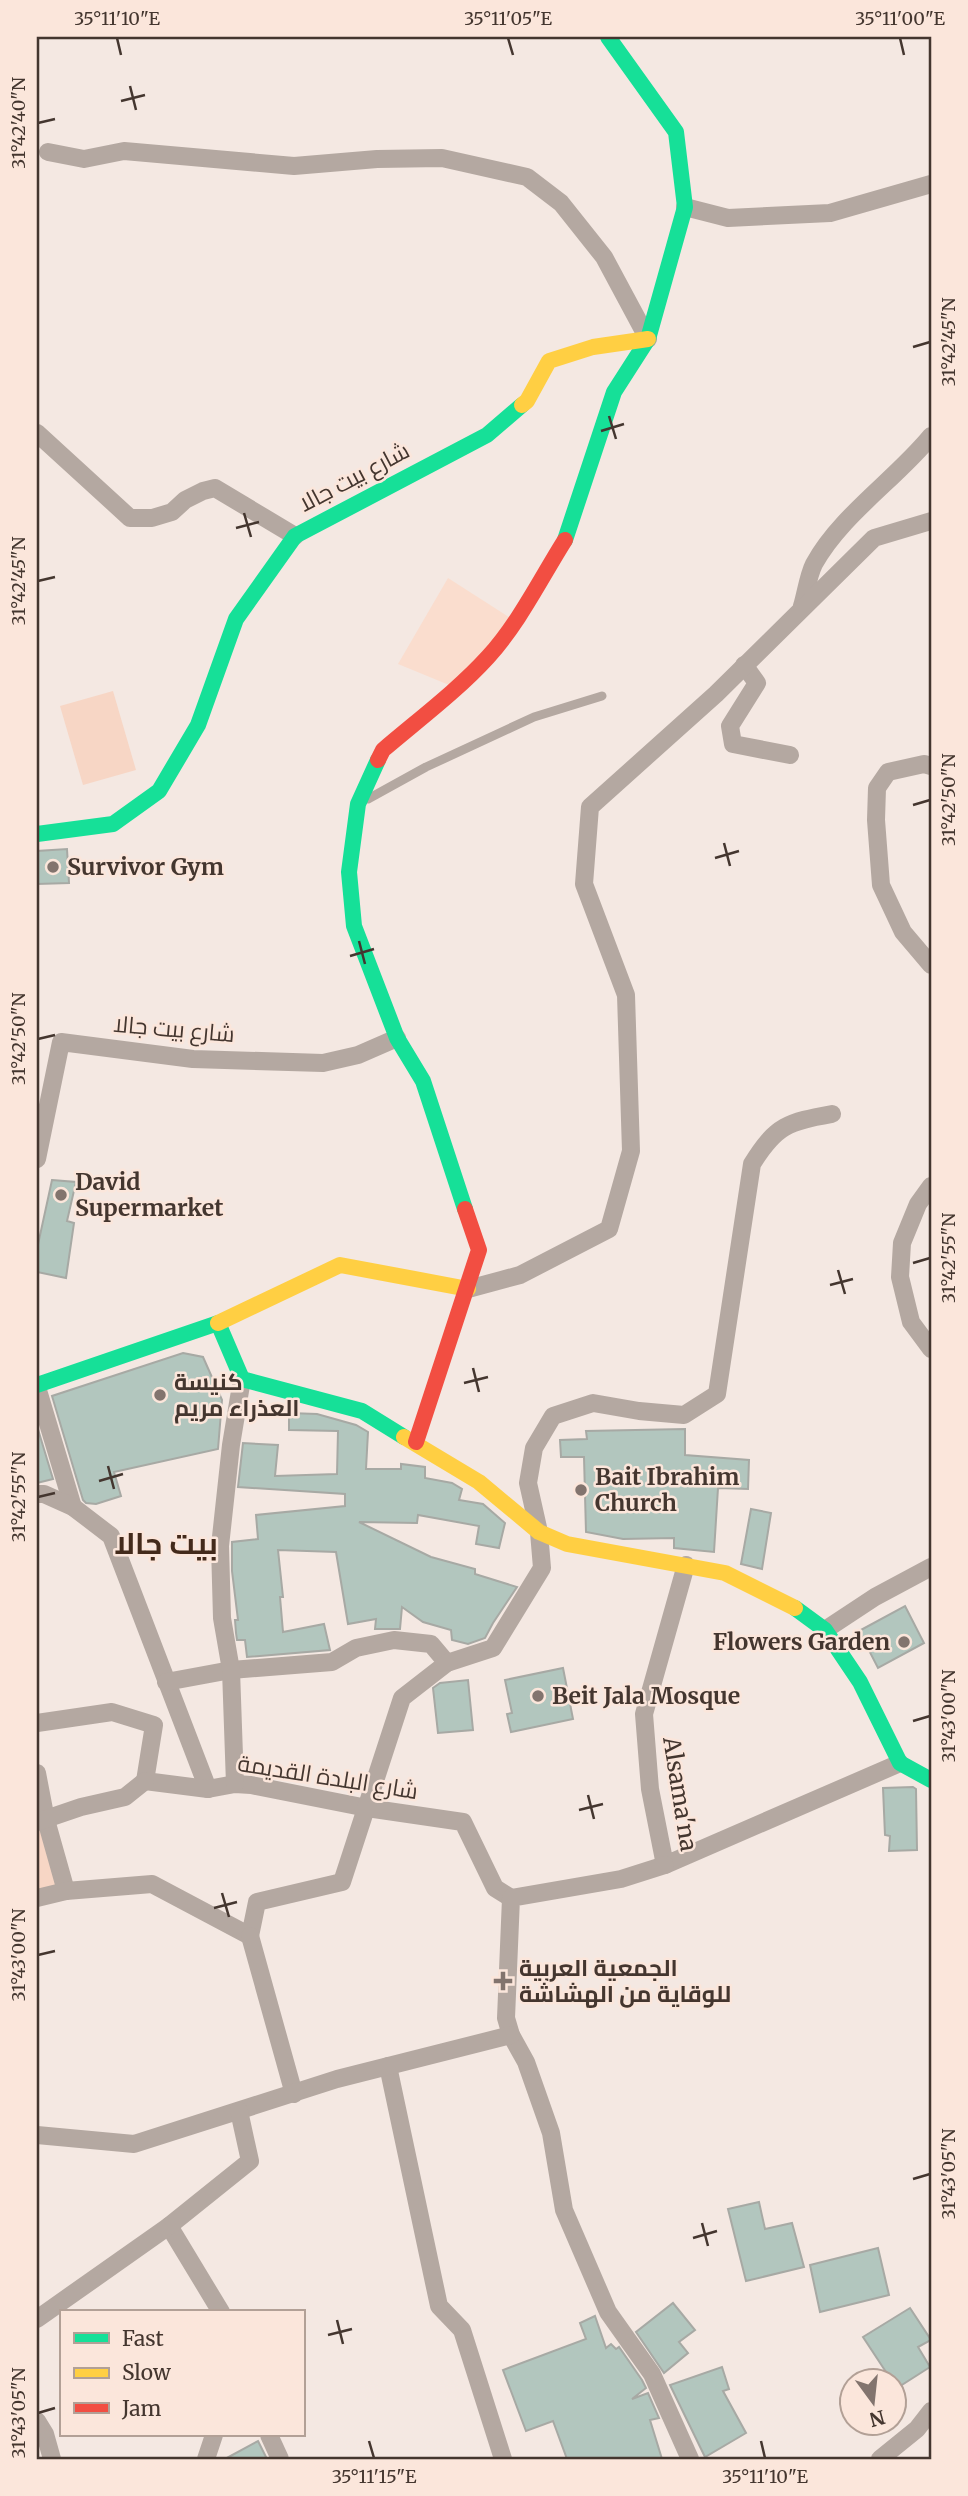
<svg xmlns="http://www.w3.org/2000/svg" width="968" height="2496" font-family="Merriweather,Cairo,serif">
<rect width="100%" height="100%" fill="#f4e8e2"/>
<polygon fill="#faddce" points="448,578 515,621 454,687 398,664"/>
<g fill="#f7d6c5">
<polygon points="113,691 136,770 83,785 60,706"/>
<polygon points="37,1822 66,1891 37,1898"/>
</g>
<g fill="#b2c6be" stroke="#a7a9a4" stroke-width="2">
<polygon points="67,849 69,883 37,884 37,851"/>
<polygon points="52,1180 76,1182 67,1221 74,1223 66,1278 37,1272 37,1249"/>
<polygon points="183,1353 203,1357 222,1400 218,1449 114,1472 121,1496 96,1504 86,1503 83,1500 52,1396"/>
<polygon points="289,1413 317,1414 356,1425 368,1432 366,1469 401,1469 401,1464 425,1467 425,1478 452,1483 462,1489 459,1500 483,1504 505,1523 499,1548 476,1544 479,1526 418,1515 417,1523 359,1522 431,1557 475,1569 475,1574 517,1587 493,1623 485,1638 468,1644 452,1640 451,1630 423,1622 402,1607 400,1629 375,1629 376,1619 348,1624 336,1552 278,1550 283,1597 280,1597 283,1632 324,1624 330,1650 247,1657 245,1640 237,1640 236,1633 235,1620 238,1620 232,1571 232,1542 258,1539 256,1515 345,1506 345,1494 238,1487 243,1443 278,1445 275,1476 337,1474 338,1431 289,1430"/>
<polygon points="37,1426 53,1479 37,1483"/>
<polygon points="685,1429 685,1455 749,1460 748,1489 718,1488 714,1552 674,1548 674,1538 623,1539 586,1532 584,1457 561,1457 560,1440 587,1439 586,1431"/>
<polygon points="751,1509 771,1513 762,1569 741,1564"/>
<polygon points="905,1606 924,1643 878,1668 859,1631"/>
<polygon points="563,1668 573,1719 511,1732 507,1714 512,1713 505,1680"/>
<polygon points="468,1680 473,1730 438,1733 433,1688 440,1683"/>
<polygon points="913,1787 916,1789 917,1850 889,1851 890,1836 885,1835 883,1788"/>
<polygon points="759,2202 765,2229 792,2223 804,2267 746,2281 728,2209"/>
<polygon points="878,2248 889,2295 820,2312 810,2265"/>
<polygon points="673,2303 695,2330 679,2342 688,2353 664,2373 636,2332"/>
<polygon points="910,2308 931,2340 918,2347 930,2367 897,2388 894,2381 892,2381 863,2337"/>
<polygon points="595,2316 606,2348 611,2344 616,2349 619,2347 642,2380 646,2388 632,2399 648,2393 659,2418 650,2420 662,2459 567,2459 553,2421 526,2431 503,2370 586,2339 580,2323"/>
<polygon points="722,2367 729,2389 723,2391 746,2433 705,2457 670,2385"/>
<polygon points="258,2441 267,2459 225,2459"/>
</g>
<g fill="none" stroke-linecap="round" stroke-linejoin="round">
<polyline stroke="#b4a8a1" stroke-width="9" points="368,799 426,767 534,717 602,696"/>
<g stroke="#b4a8a1" stroke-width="18">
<polyline points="48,152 84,159 124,151 294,166 377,159 442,158 527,177 561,203 604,257 648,339"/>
<polyline points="685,207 728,218 830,213 931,184"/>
<polyline points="37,433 130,518 152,518 172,512 185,500 203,491 215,488 295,536"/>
<path d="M802,606c4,-13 6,-30 12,-42 27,-49 82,-85 117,-128"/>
<polyline points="744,665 757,683 730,726 733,744 790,755"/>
<polyline points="931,766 924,764 888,772 877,788 876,820 881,885 903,932 931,965"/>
<polyline points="37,1159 61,1042 193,1059 323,1063 358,1055 397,1038"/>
<polyline points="931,1186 918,1204 902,1243 900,1277 911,1322 931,1349"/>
<polyline points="468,1289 520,1275 609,1229 631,1151 626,995 584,884 590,807 716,694 874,538 931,521"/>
<polyline points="37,1387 73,1507"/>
<polyline points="37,1494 44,1494 73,1507 111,1536 208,1789"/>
<polyline points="686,1565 644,1714 650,1789 665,1865 900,1763"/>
<polyline points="825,1630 875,1597 931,1567"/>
<polyline points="166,1682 231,1670 332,1662 356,1648 394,1640 431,1644 447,1663"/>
<polyline points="37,1723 112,1712 154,1725 145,1781 208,1789 235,1784 251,1785 367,1808 463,1822 495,1888 511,1898"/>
<polyline points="37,1773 46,1820 66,1891"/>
<polyline points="235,1784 231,1670 222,1618 220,1546 231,1445 242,1379"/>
<polyline points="37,1822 81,1807 125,1797 145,1781"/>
<polyline points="665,1865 621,1879 511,1898 506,2018 511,2035 526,2062 551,2133 564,2210 608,2312 652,2374 690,2459"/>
<path d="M37,1898l29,-7 86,-7 98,52 7,-34 85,-20 60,-184 45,-35 46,-15 49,-80 -3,-36 -11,-49 6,-35 19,-32 40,-13 46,8 45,4 33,-21 35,-230c24,-39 36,-42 80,-50"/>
<polyline points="250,1936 294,2094"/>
<polyline points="388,2066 439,2306 462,2330 503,2459"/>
<polyline points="37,2135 134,2144 337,2079 511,2035"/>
<polyline points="169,2226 221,2312"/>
<polyline points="37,2319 169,2226 250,2161 239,2111"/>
<polyline points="37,2421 45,2434 52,2459"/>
<polyline points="269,2435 280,2459"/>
<polyline points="206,2459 214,2435"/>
<polyline points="880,2459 917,2429 931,2411"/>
</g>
<g stroke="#16e098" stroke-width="16">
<polyline points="565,540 614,392 648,339 685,207 676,132 608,37"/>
<polyline points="378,760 358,804 349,872 354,926 397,1038 423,1081 465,1209"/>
<polyline points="37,834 113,824 159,791 198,725 236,619 295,536 487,435 522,405"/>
<polyline points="37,1385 218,1323 242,1379 362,1411 404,1437"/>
<polyline points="795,1608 825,1630 860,1682 900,1763 931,1780"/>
</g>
<g stroke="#ffcf43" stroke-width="16">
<polyline points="522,405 527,401 549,361 593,347 648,339"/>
<polyline points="218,1323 340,1265 468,1289"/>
<polyline points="404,1437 479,1482 539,1532 567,1544 725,1573 795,1608"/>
</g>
<g stroke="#f24e42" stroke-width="16">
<path d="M378,760l5,-10c35,-30 74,-59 105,-93 31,-34 53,-79 77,-117"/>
<polyline points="416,1442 479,1250 465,1209"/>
</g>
</g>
<path fill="none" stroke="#44362f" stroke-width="2.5" d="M117,38l4,17M508,38l5,17M900,38l4,17M130,86l6,24M121,101l24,-6M38,123l17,-4M913,347l17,-5M609,416l7,23M601,431l23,-7M244,513l7,24M236,528l23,-6M38,581l17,-4M913,805l17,-5M724,843l6,23M715,858l24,-7M359,941l6,23M350,956l24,-7M38,1039l17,-4M913,1263l17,-5M838,1270l7,24M830,1285l23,-6M473,1368l6,24M464,1383l24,-6M108,1466l6,23M99,1481l24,-7M38,1497l17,-4M913,1721l17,-5M588,1795l6,24M579,1810l24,-6M222,1893l7,24M214,1908l23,-6M38,1955l17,-4M913,2179l17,-5M702,2223l6,23M693,2238l24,-7M337,2320l6,24M328,2335l24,-6M38,2413l17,-5M369,2441l5,17M761,2441l4,17"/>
<g fill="#82746e" stroke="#fbe6db" stroke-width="2.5">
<circle cx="53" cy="867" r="7"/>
<circle cx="61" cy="1195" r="7"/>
<circle cx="160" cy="1395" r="7"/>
<circle cx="581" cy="1490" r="7"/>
<circle cx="904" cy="1642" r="7"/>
<circle cx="538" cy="1696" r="7"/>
<path d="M499.5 1970.5h7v7h7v7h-7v7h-7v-7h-7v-7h7z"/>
</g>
<g text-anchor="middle" stroke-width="5" stroke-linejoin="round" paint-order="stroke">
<g font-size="23" fill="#44362f" stroke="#fbe6db">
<text transform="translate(354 477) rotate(-28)" y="8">شارع بيت جالا</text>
<text transform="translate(174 1029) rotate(5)" y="8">شارع بيت جالا</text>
<text transform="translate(328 1777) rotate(9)" y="8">شارع البلدة القديمة</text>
<text transform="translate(680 1794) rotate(81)" y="8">Alsama'na</text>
</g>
<g font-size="23" font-weight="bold" fill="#44362f" stroke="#fbe6db" text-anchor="start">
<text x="67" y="875">Survivor Gym</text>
<text x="75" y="1190">David<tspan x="75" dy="26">Supermarket</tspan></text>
<text x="174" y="1390">كنيسة<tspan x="174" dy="26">العذراء مريم</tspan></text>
<text x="595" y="1485">Bait Ibrahim<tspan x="595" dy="26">Church</tspan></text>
<text x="890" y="1650" text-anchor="end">Flowers Garden</text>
<text x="552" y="1704">Beit Jala Mosque</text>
<text x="519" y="1976">الجمعية العربية<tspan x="519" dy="26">للوقاية من الهشاشة</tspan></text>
</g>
<g font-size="30" font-weight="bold" fill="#432a1b" stroke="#fbe6db">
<text x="166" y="1554">بيت جالا</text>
</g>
</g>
<rect width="968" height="2496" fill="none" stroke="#fbe6db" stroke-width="77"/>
<rect x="60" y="2310" width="245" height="126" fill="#fbe6db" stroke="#b2a096" stroke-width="2"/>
<rect x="74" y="2333" width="35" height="10" fill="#16e098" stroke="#b2a096" stroke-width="2"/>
<text x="122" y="2346" font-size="21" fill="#44362f">Fast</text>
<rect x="74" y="2368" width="35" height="10" fill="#ffcf43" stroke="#b2a096" stroke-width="2"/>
<text x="122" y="2380" font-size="21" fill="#44362f">Slow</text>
<rect x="74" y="2403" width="35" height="10" fill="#f24e42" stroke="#b2a096" stroke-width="2"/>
<text x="122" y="2416" font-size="21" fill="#44362f">Jam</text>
<g transform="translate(873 2402) rotate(165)"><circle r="33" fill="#fbe6db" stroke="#b2a096" stroke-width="2"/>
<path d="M0-5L12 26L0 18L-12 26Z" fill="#82746e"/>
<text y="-10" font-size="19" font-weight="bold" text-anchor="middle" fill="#44362f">N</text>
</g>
<rect x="38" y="38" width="892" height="2420" fill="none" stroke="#44362f" stroke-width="2.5"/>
<g font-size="18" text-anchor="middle" fill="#44362f">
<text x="117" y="25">35°11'10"E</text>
<text x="508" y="25">35°11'05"E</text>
<text x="900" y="25">35°11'00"E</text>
<text transform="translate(19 123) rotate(-90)" y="6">31°42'40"N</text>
<text transform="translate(949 342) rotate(-90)" y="6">31°42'45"N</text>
<text transform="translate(19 581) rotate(-90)" y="6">31°42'45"N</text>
<text transform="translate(949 800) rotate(-90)" y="6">31°42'50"N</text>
<text transform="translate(19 1039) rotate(-90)" y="6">31°42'50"N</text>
<text transform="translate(949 1258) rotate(-90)" y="6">31°42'55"N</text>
<text transform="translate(19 1497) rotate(-90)" y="6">31°42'55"N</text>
<text transform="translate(949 1716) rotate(-90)" y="6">31°43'00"N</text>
<text transform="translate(19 1955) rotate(-90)" y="6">31°43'00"N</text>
<text transform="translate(949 2174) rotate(-90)" y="6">31°43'05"N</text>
<text transform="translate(19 2413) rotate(-90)" y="6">31°43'05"N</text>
<text x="374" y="2483">35°11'15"E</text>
<text x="765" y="2483">35°11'10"E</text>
</g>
</svg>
